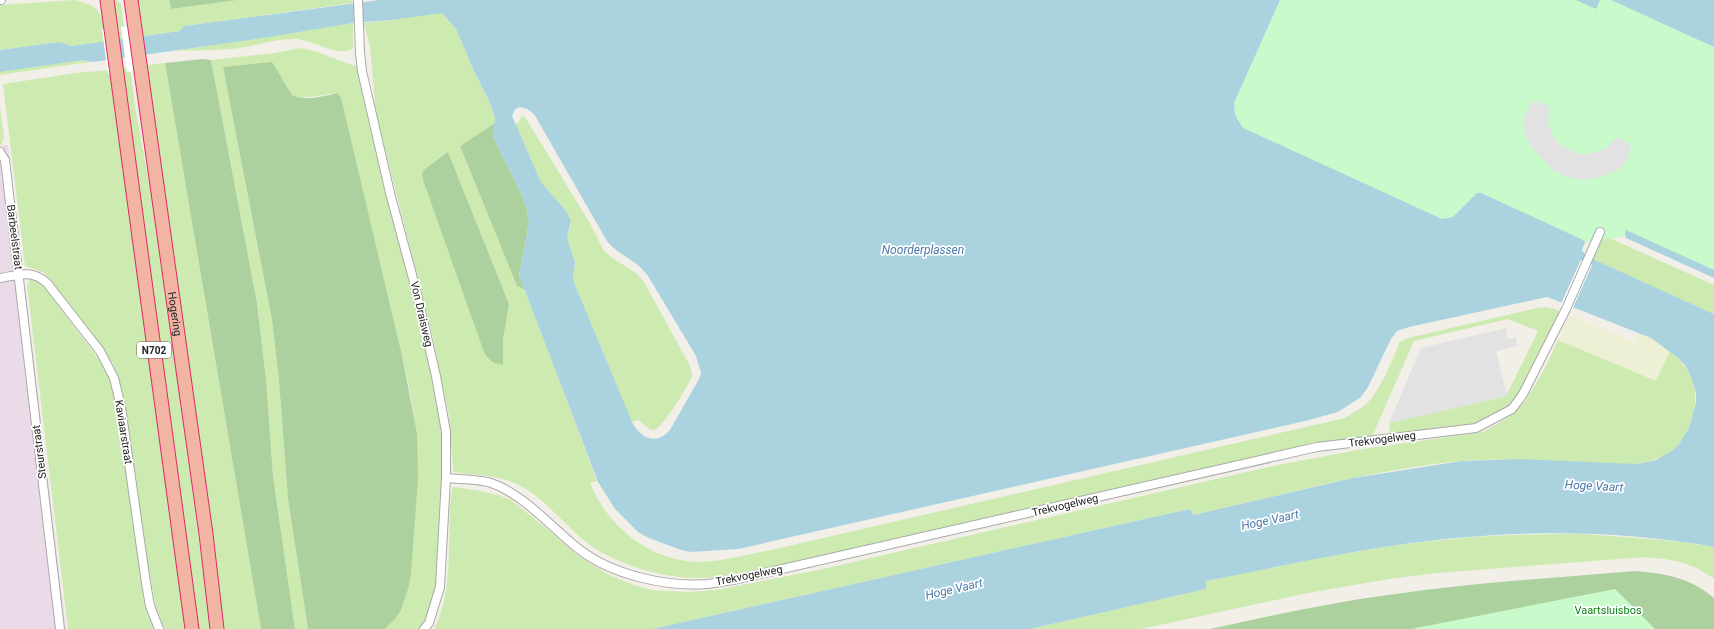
<svg xmlns="http://www.w3.org/2000/svg" width="1714" height="629" font-family="Roboto,sans-serif">
<rect width="100%" height="100%" fill="#f2efe9"/>
<polygon fill="#ebdbe8" points="8,145 66,629 0,629 0,146"/>
<polygon fill="#eef0d5" points="1570,315 1634,342 1639,332 1651,338 1670,351 1656,382 1558,340"/>
<g fill="#cdebb0" fill-rule="evenodd">
<path d="M73,0c30,6 29,14 33,41l-35,5 -13,-4 -58,8v-45z"/>
<polygon points="112,0 117,0 121,4 125,39 118,40"/>
<polygon points="138,0 169,0 171,9 238,0 352,0 352,3 185,26 180,31 143,36"/>
<path d="M435,13h7l14,16 17,40 17,34 5,15v5l-35,23 57,140 8,4 72,191 -7,2c17,43 60,78 108,79 23,0 51,-8 73,-12l574,-132 19,-12 8,-8 13,-22 15,-34 8,-4 129,-30 9,-1 12,3 1,4 -40,79 -9,11 -18,12 -17,7 -85,11 -1,-11 117,-27 32,-65 -30,-12 -94,22 -42,96 -569,124c-34,7 -70,17 -105,17 -33,0 -71,-11 -99,-27 -30,-18 -50,-51 -82,-67 -19,-9 -42,-9 -63,-12l-1,-2 -4,-55 -17,-81 -56,-220 -6,-67 -6,-24 27,-3zM448,152l61,152 -6,36v25z"/>
<path d="M353,23v25c-14,10 -38,-7 -56,-9 -18,-1 -39,6 -58,9 -21,3 -43,2 -65,3z"/>
<path d="M300,48c20,2 37,14 58,18l41,177 40,159 5,59 -4,119 -16,49h-39l11,-11 13,-32 2,-13 6,-122c-2,-48 -15,-96 -26,-143 -17,-72 -35,-143 -53,-215l-38,5 -8,-3 -10,-17 -59,-11 49,253 7,61 9,118 20,130h-13l-22,-153 -7,-97 -9,-76 -46,-243 63,-7z"/>
<polygon points="83,60 90,62 0,75 0,71"/>
<polygon points="165,63 261,629 222,629 147,65"/>
<polygon points="130,68 136,112 154,210 211,629 197,629 122,69"/>
<polygon points="110,70 186,629 165,629 157,614 147,559 124,398 113,364 93,335 53,283 43,272 25,266 3,84 75,73"/>
<polygon points="0,106 4,137 2,144 0,145"/>
<path d="M521,116l4,1 66,108 13,26 10,8 22,14 8,9 46,84c1,3 2,7 2,10 -2,8 -30,53 -38,54 -6,0 -11,-6 -15,-10l-7,2 -59,-142 2,-18 -3,-8 -5,-17 4,-13 -4,-12 -26,-30 -26,-58 5,-3z"/>
<polygon points="1605,236 1714,285 1714,314 1591,259 1602,237"/>
<polygon points="30,280 39,280 100,361 108,373 117,402 144,601 156,629 68,629 27,285"/>
<path d="M1558,340l98,41 14,-30c23,19 31,41 21,70 -3,11 -9,20 -17,28 -11,9 -24,12 -37,15 -58,1 -116,-8 -175,-3 -90,8 -181,35 -270,54l-2,-6 -538,120h-218c20,-39 13,-90 17,-133l1,-7 2,-2 27,4 17,4 13,5 35,28 32,28 33,20 26,10 16,4 34,2 29,-2 107,-21 450,-103 90,-17 120,-17 27,-16 15,-15 19,-31z"/>
<path d="M1583,534l93,7 38,6v32c-23,-18 -54,-23 -82,-21l-195,15 -48,6 -86,15 -162,35h-111l175,-40 1,-8c75,-15 150,-32 226,-40 50,-6 101,-7 151,-7z"/>
</g>
<g fill="#add19e">
<polygon points="169,0 238,0 171,9"/>
<polygon points="203,59 211,60 257,303 266,379 273,476 295,629 261,629 165,63"/>
<path d="M272,62l20,33c13,7 32,1 46,-2l3,5 61,257 15,79 1,45 -7,94 -2,13 -8,24 -5,8 -11,11h-77l-20,-130 -9,-118 -7,-61 -49,-253z"/>
<polygon points="495,123 493,135 495,141 522,195 527,210 529,222 527,235 519,275 525,290 517,286 460,146"/>
<path d="M448,152l61,152 -6,36v25c-10,-2 -14,-4 -19,-13l-61,-172 -1,-7 3,-4z"/>
<path d="M1635,571c28,2 57,7 79,27v31h-504c59,-13 118,-26 178,-34 82,-12 165,-17 247,-24z"/>
</g>
<g fill="#c8facc">
<polygon points="1275,0 1620,0 1714,41 1714,273 1631,236 1582,242 1451,225 1219,121"/>
<polygon points="1615,589 1655,629 1411,629"/>
</g>
<g fill="#e2e2e2">
<polygon points="1532,102 1537,102 1549,106 1548,125 1553,136 1559,144 1566,148 1576,153 1586,154 1598,152 1608,147 1617,137 1630,144 1631,149 1624,166 1611,173 1596,178 1581,180 1568,177 1554,171 1533,149 1524,133 1523,120"/>
<polygon points="1506,328 1508,339 1516,337 1517,346 1496,351 1507,396 1389,423 1421,348"/>
</g>
<g fill="#aad3df" fill-rule="evenodd">
<path d="M379,0h901l-46,103 1,12 8,13 199,91 11,-2 24,-24h4l102,47 2,2 -3,8 4,6 128,58v233c-106,-19 -217,-17 -323,-1 -62,9 -124,23 -185,35v8l-176,40h-378l538,-120 3,6 160,-37 109,-17 58,-2 117,5 19,-4 17,-10 6,-6 10,-16 7,-26v-9l-5,-16 -6,-12 -7,-7 -27,-20 -104,-41 -138,30 -12,4 -6,8 -23,48 -7,10 -23,15 -33,9 -567,128 -47,3 -10,-2 -32,-12 -11,-6 -23,-23 -17,-27 -79,-207 8,-40 2,-13 -2,-12 -5,-15 -27,-54 -2,-6 2,-17 -5,-15 -17,-34 -17,-40 -14,-16 -51,7 -38,3 -97,16 -155,22 -11,1 -7,-2 -83,12v-22l59,-8 12,4 109,-15 4,-5zM520,107l7,2 7,5 73,127c13,16 29,18 41,35l48,80 5,17 -2,6 -29,51c-13,15 -28,9 -37,-6l-60,-144 2,-18 -3,-8 -5,-17 4,-16 -4,-9 -26,-30 -29,-66 3,-7z"/>
<polygon points="1576,0 1600,0 1596,9"/>
<polygon points="1611,0 1714,0 1714,47"/>
<polygon points="1626,230 1714,270 1714,278 1626,238 1625,233"/>
</g>
<g fill="#fff">
<polygon points="141,24 147,69 127,72 121,27"/>
<polygon points="118,26 124,72 108,74 102,29"/>
<polygon points="1581,260 1592,265 1571,312 1560,306"/>
</g>
<g fill="none" stroke-linecap="round" stroke-linejoin="round">
<g stroke="#a9a9a9" stroke-width="10">
<g id="minor">
<polyline points="0,0 1,0"/>
<polyline points="358,0 360,53 362,71 390,193 415,286 436,376 446,432 446,478 440,587 429,623 424,629"/>
<polyline points="0,152 5,160 60,629"/>
<path d="M0,278c19,-3 31,-9 47,5l53,68 14,27 7,29 25,176 4,23 9,23"/>
<path d="M446,478c14,1 29,1 42,4 34,10 65,47 92,68 33,25 86,37 127,34 9,-1 18,-3 27,-4l583,-133 159,-19 36,-19 11,-15 43,-85 34,-77"/>
</g>
</g>
<g stroke="#dc2a67" stroke-width="15">
<g id="trunk">
<polyline points="107,0 192,629"/>
<path id="s1" d="M131,0l75,534 11,95"/>
</g>
</g>
<use href="#minor" stroke="#fff" stroke-width="8"/>
<use href="#trunk" stroke="#f2b4a3" stroke-width="13"/>
</g>
<g text-anchor="middle" stroke-width="3.5" stroke-linejoin="round" paint-order="stroke">
<rect fill="#fff" stroke="#646464" stroke-width="1" x="137" y="342" width="34" height="16" rx="3"/>
<g font-size="10" font-weight="bold" fill="#222">
<text x="154" y="354">N702</text>
</g>
<g font-size="11" fill="#222" stroke="#fff">
<text transform="translate(15 237) rotate(83)" y="4">Barbeelstraat</text>
<text dy="4" stroke="none"><textPath href="#s1" startOffset="317">Hogering</textPath></text>
<text transform="translate(422 314) rotate(77)" y="4">Von Draisweg</text>
<text transform="translate(124 432) rotate(81)" y="4">Kaviaarstraat</text>
<text transform="translate(1382 439) rotate(-7)" y="4">Trekvogelweg</text>
<text transform="translate(39 452) rotate(-97)" y="4">Steurstraat</text>
<text transform="translate(1065 505) rotate(-13)" y="4">Trekvogelweg</text>
<text transform="translate(749 575) rotate(-11)" y="4">Trekvogelweg</text>
</g>
<g font-size="11" fill="#0c8416" stroke="#fff">
<text x="1608" y="614">Vaartsluisbos</text>
</g>
<g font-size="12" font-style="italic" fill="#4a7aab" stroke="#fff">
<text x="923" y="254">Noorderplassen</text>
<text transform="translate(1594 486) rotate(3)" y="4">Hoge Vaart</text>
<text transform="translate(1270 520) rotate(-12)" y="4">Hoge Vaart</text>
<text transform="translate(954 589) rotate(-13)" y="4">Hoge Vaart</text>
</g>
</g>
</svg>
